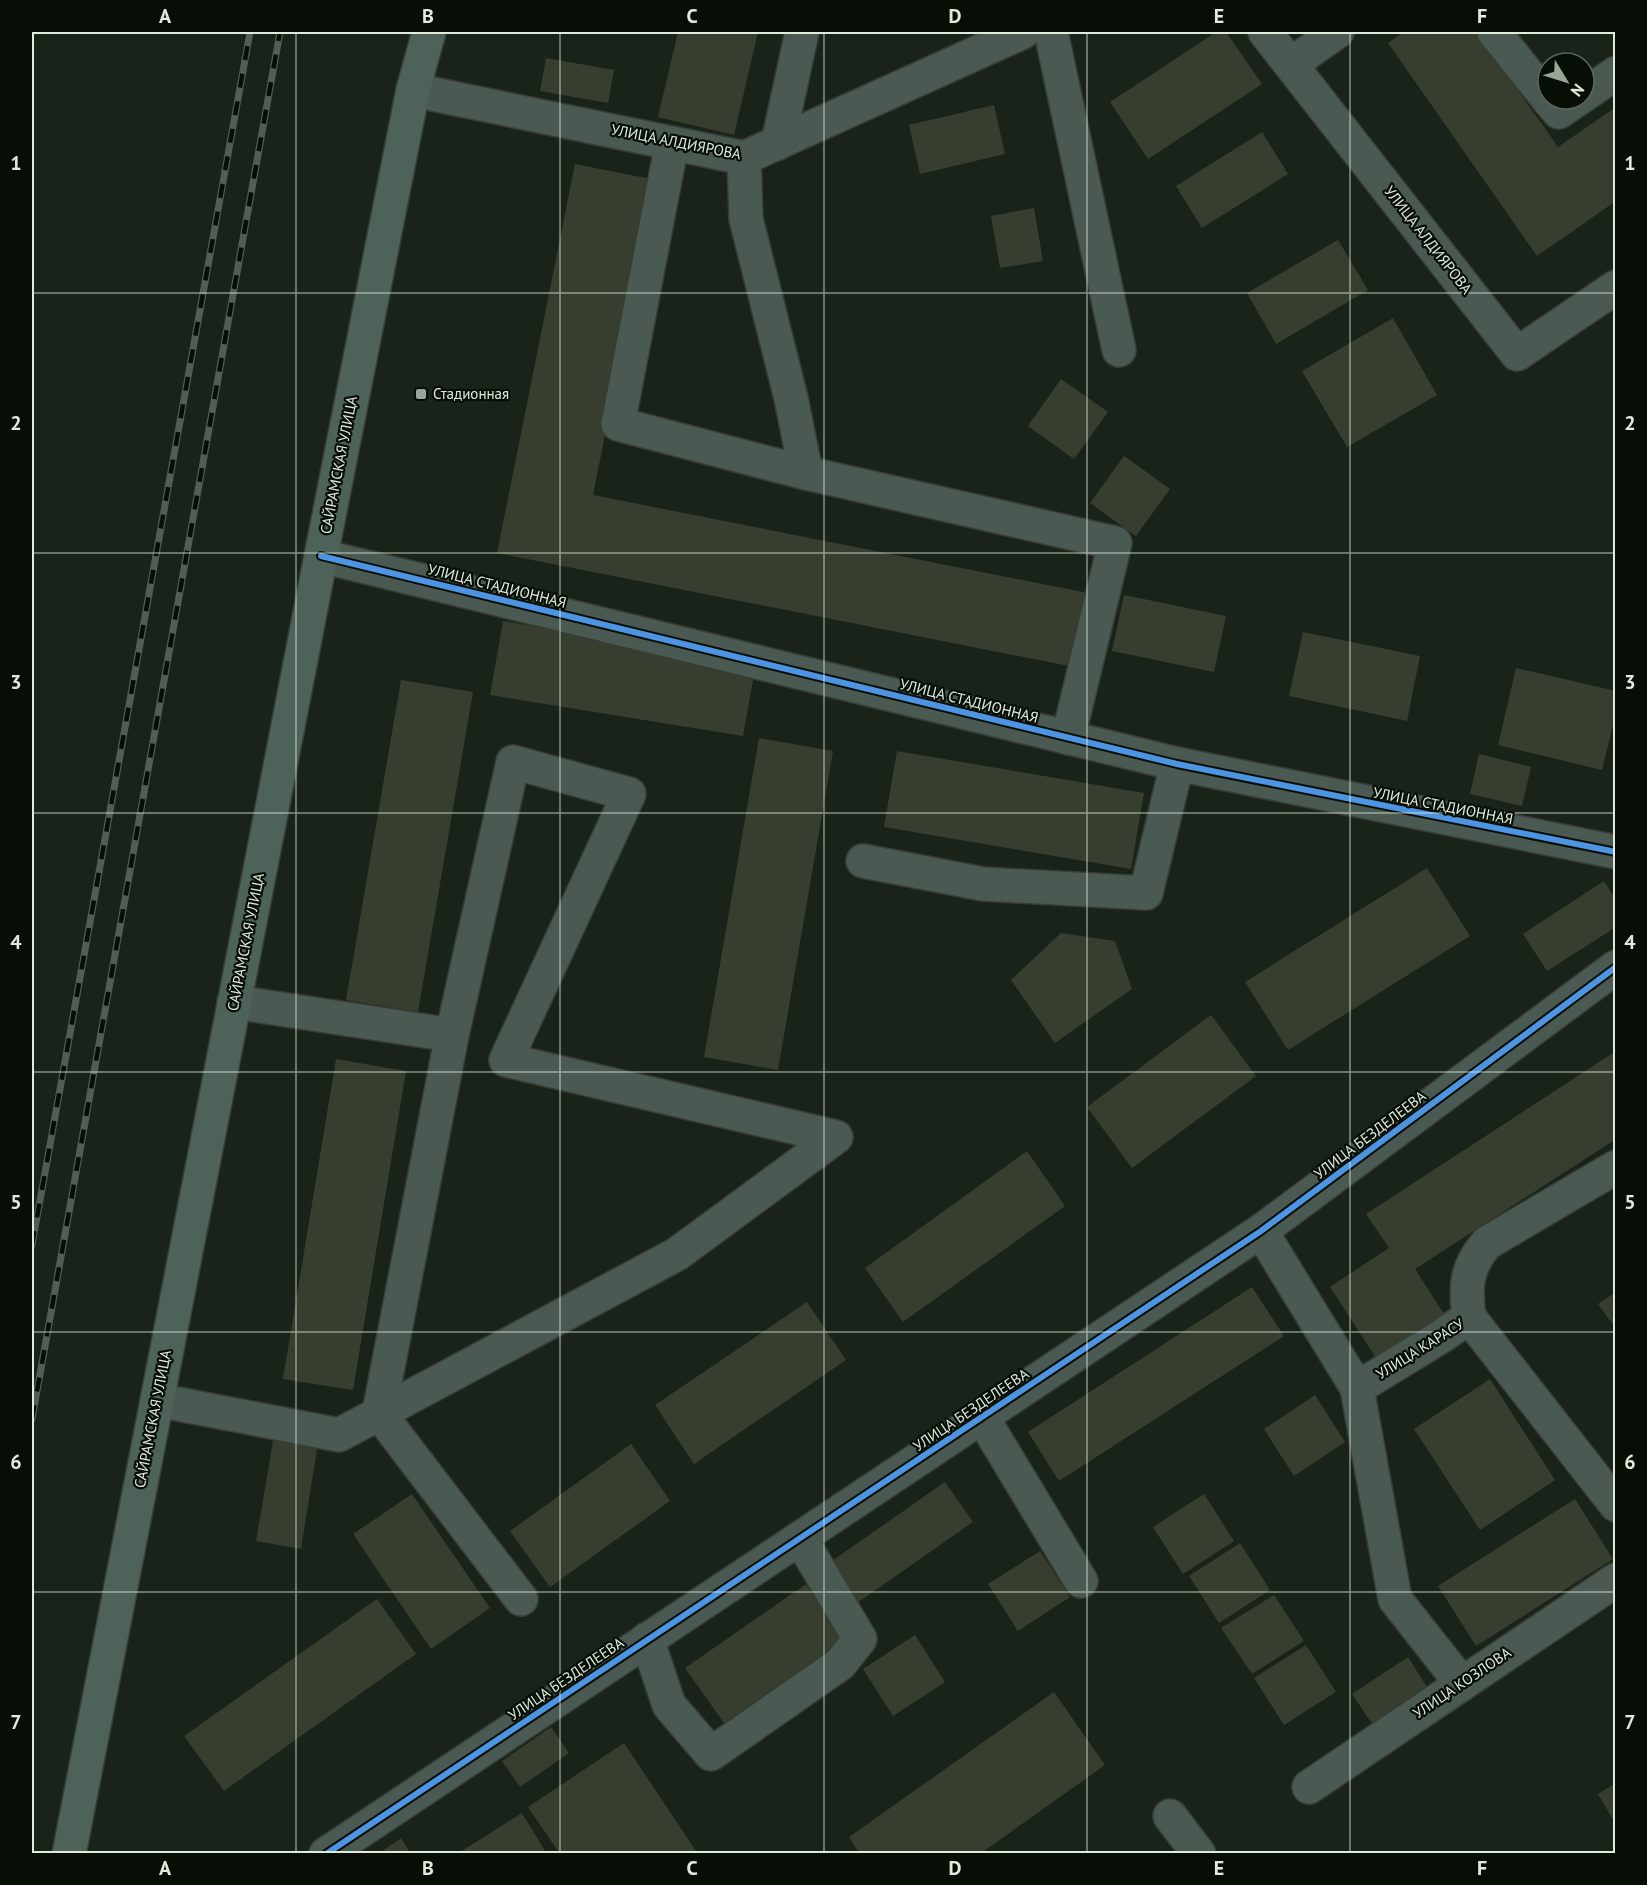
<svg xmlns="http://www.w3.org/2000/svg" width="1647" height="1885" font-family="'PT Sans',sans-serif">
<rect width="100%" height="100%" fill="#1a2319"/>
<g fill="#383e2f">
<polygon points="678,32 758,32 734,135 658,117"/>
<polygon points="1216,32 1226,32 1262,84 1148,159 1110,102"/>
<polygon points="1404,32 1477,32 1558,147 1616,107 1616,201 1537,256 1388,43"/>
<polygon points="546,58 614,70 608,103 540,91"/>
<polygon points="994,105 1005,154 920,174 909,125"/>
<polygon points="1262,132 1288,174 1202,228 1176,186"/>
<polygon points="575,164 656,180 593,495 1093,594 1079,668 497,553"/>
<polygon points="1034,208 1043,261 1000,268 991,216"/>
<polygon points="1338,240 1368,290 1276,344 1247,293"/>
<polygon points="1393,318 1437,395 1347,447 1302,371"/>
<polygon points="1061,379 1108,412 1074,459 1028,426"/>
<polygon points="1124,456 1170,489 1136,536 1090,503"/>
<polygon points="1124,595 1226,616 1214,672 1112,651"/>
<polygon points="503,621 756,663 743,736 490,695"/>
<polygon points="1303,632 1420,656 1407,721 1289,696"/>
<polygon points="1516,668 1616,691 1616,713 1602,770 1498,745"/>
<polygon points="401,680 473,692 418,1012 346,1000"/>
<polygon points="759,738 833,751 778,1070 704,1057"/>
<polygon points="897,751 1144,793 1131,869 884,827"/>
<polygon points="1479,754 1531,767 1522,806 1470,794"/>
<polygon points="1427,868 1470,936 1288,1050 1245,982"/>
<polygon points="1604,881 1616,900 1616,927 1547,971 1523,934"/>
<polygon points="1061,933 1115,941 1132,989 1055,1043 1011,980"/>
<polygon points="1211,1015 1256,1076 1132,1168 1087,1107"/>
<polygon points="1616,1051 1616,1139 1415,1269 1446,1317 1378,1361 1330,1287 1389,1248 1366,1214"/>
<polygon points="336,1059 406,1071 353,1390 283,1379"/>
<polygon points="1027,1151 1065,1206 903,1322 865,1268"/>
<polygon points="1252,1287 1284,1336 1059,1481 1028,1432"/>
<polygon points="1616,1292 1616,1329 1598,1304"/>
<polygon points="807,1302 846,1360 694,1464 655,1405"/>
<polygon points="1490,1379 1555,1480 1480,1530 1414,1429"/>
<polygon points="1315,1395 1345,1442 1294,1476 1264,1429"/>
<polygon points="274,1435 318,1443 301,1549 256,1541"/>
<polygon points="631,1444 670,1501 550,1587 510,1531"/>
<polygon points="945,1482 973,1522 857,1603 829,1563"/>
<polygon points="412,1494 490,1608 431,1649 353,1534"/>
<polygon points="1204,1494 1234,1541 1183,1574 1153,1527"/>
<polygon points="1575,1499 1613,1559 1476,1646 1438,1586"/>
<polygon points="1240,1543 1270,1590 1219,1623 1189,1576"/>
<polygon points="1040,1551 1070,1597 1018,1631 988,1584"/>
<polygon points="806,1584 845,1639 724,1723 685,1668"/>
<polygon points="1274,1595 1304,1641 1252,1674 1221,1628"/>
<polygon points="377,1599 416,1654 224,1791 184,1736"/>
<polygon points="915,1635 945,1682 893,1716 863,1669"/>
<polygon points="1306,1645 1336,1692 1284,1725 1254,1678"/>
<polygon points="1408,1657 1432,1695 1377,1731 1352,1694"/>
<polygon points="1054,1692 1105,1765 980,1854 860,1854 849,1837"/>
<polygon points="551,1727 569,1753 520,1787 502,1761"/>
<polygon points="624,1743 698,1854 560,1854 528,1807"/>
<polygon points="1616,1783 1616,1825 1598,1794"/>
<polygon points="522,1813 547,1854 457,1854"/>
<polygon points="401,1838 411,1854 378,1854"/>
</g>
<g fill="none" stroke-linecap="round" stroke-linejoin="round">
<g stroke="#373e35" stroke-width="36">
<g id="minor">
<polyline points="1051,32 1119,350"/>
<polyline points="1265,32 1517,354 1616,287"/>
<polyline points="1494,32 1548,99"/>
<polyline points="1291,64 1337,32"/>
<polyline points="413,90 744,158 1023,32"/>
<polyline points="1584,95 1616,73"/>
<polyline points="1548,99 1559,112 1578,99"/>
<polyline points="672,143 618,424 806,473 1115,543 1068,738"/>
<polyline points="778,143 802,32"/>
<polyline points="744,158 746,219 791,398 806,473"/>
<polyline points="321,556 1177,764 1616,852"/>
<polyline points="863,861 983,884 1146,893 1177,764"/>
<polyline points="452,1035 379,1413 521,1599"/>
<polyline points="1261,1231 1357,1388 1442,1336 1469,1317"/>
<polyline points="1469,1317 1616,1505"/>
<path d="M1469,1317c-4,-31 -3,-50 18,-74l129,-76"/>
<polyline points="1357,1388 1395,1599 1462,1684"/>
<polyline points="157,1400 339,1435 677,1254 836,1137 506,1060 629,794 513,762 452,1035 234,1002"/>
<polyline points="982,1417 1081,1581"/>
<polyline points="647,1639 669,1705 711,1754 840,1664 860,1639 800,1538"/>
<polyline points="1309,1787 1616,1580"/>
<polyline points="1170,1816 1199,1854"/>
<polyline points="326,1854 1261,1231 1616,967"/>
</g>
</g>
<g stroke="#373e35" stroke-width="36">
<polyline id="major" points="69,1854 321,556 413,90 429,32"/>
</g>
<use href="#minor" stroke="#4a5952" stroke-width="33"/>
<use href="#major" stroke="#4d6359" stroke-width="33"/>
<g stroke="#515d55" stroke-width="7">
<g id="rail">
<polyline points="32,1245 250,32"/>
<polyline points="32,1419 280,32"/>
</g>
</g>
<use href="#rail" stroke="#070e06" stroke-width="4.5" stroke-dasharray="14" stroke-linecap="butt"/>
<g stroke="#070e06" stroke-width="10">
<g id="cycleway">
<polyline points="321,556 1177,764 1616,852"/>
<polyline points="326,1854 1261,1231 1616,967"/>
</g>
</g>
<use href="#cycleway" stroke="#4d94e3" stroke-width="6"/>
</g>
<path fill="none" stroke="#e0ebde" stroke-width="1.5" stroke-opacity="0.55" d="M296,32v1822M560,32v1822M824,32v1822M1087,32v1822M1350,32v1822M32,293h1584M32,553h1584M32,813h1584M32,1072h1584M32,1332h1584M32,1592h1584"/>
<rect fill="#9ba599" stroke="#070e06" stroke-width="2" x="415" y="388" width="12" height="12" rx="3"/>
<g text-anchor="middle" stroke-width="4.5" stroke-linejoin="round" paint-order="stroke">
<g font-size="15" fill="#e0ebde" stroke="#070e06">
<text transform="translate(676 142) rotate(11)" y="5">УЛИЦА АЛДИЯРОВА</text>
<text transform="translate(1428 240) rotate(52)" y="5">УЛИЦА АЛДИЯРОВА</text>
<text transform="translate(339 465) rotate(-79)" y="5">САЙРАМСКАЯ УЛИЦА</text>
<text transform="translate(497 586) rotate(14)" y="5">УЛИЦА СТАДИОННАЯ</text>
<text transform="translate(969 701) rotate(14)" y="5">УЛИЦА СТАДИОННАЯ</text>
<text transform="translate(1443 806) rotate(11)" y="5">УЛИЦА СТАДИОННАЯ</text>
<text transform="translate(246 942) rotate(-79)" y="5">САЙРАМСКАЯ УЛИЦА</text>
<text transform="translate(1370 1135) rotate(-37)" y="5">УЛИЦА БЕЗДЕЛЕЕВА</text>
<text transform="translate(1420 1349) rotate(-32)" y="5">УЛИЦА КАРАСУ</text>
<text transform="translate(971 1410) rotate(-34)" y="5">УЛИЦА БЕЗДЕЛЕЕВА</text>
<text transform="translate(153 1419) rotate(-79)" y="5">САЙРАМСКАЯ УЛИЦА</text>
<text transform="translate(566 1679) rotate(-34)" y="5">УЛИЦА БЕЗДЕЛЕЕВА</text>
<text transform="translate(1462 1683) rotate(-34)" y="5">УЛИЦА КОЗЛОВА</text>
</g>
<g font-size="15" fill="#e0ebde" stroke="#070e06" text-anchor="start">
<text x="433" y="399">Стадионная</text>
</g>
</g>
<rect width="1647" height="1885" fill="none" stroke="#070e06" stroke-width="66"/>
<g transform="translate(1566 81) rotate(128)"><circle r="28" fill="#070e06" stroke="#5e665c" stroke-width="1.5"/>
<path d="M0-4.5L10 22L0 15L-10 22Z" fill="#9ba599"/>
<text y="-9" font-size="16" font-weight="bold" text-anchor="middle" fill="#e0ebde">N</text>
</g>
<rect x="33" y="33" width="1581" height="1819" fill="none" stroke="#e0ebde" stroke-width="2"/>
<g font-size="20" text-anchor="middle" font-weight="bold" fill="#e0ebde">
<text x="165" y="23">A</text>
<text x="428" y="23">B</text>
<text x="692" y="23">C</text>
<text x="955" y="23">D</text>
<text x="1219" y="23">E</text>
<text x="1482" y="23">F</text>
<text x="16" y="170">1</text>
<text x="1630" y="170">1</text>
<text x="16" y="430">2</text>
<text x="1630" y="430">2</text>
<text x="16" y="689">3</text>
<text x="1630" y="689">3</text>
<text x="16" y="949">4</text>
<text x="1630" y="949">4</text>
<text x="16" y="1209">5</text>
<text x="1630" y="1209">5</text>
<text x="16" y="1469">6</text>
<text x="1630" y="1469">6</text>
<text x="16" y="1729">7</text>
<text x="1630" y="1729">7</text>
<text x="165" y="1875">A</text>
<text x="428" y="1875">B</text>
<text x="692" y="1875">C</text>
<text x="955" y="1875">D</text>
<text x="1219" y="1875">E</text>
<text x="1482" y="1875">F</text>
</g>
</svg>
